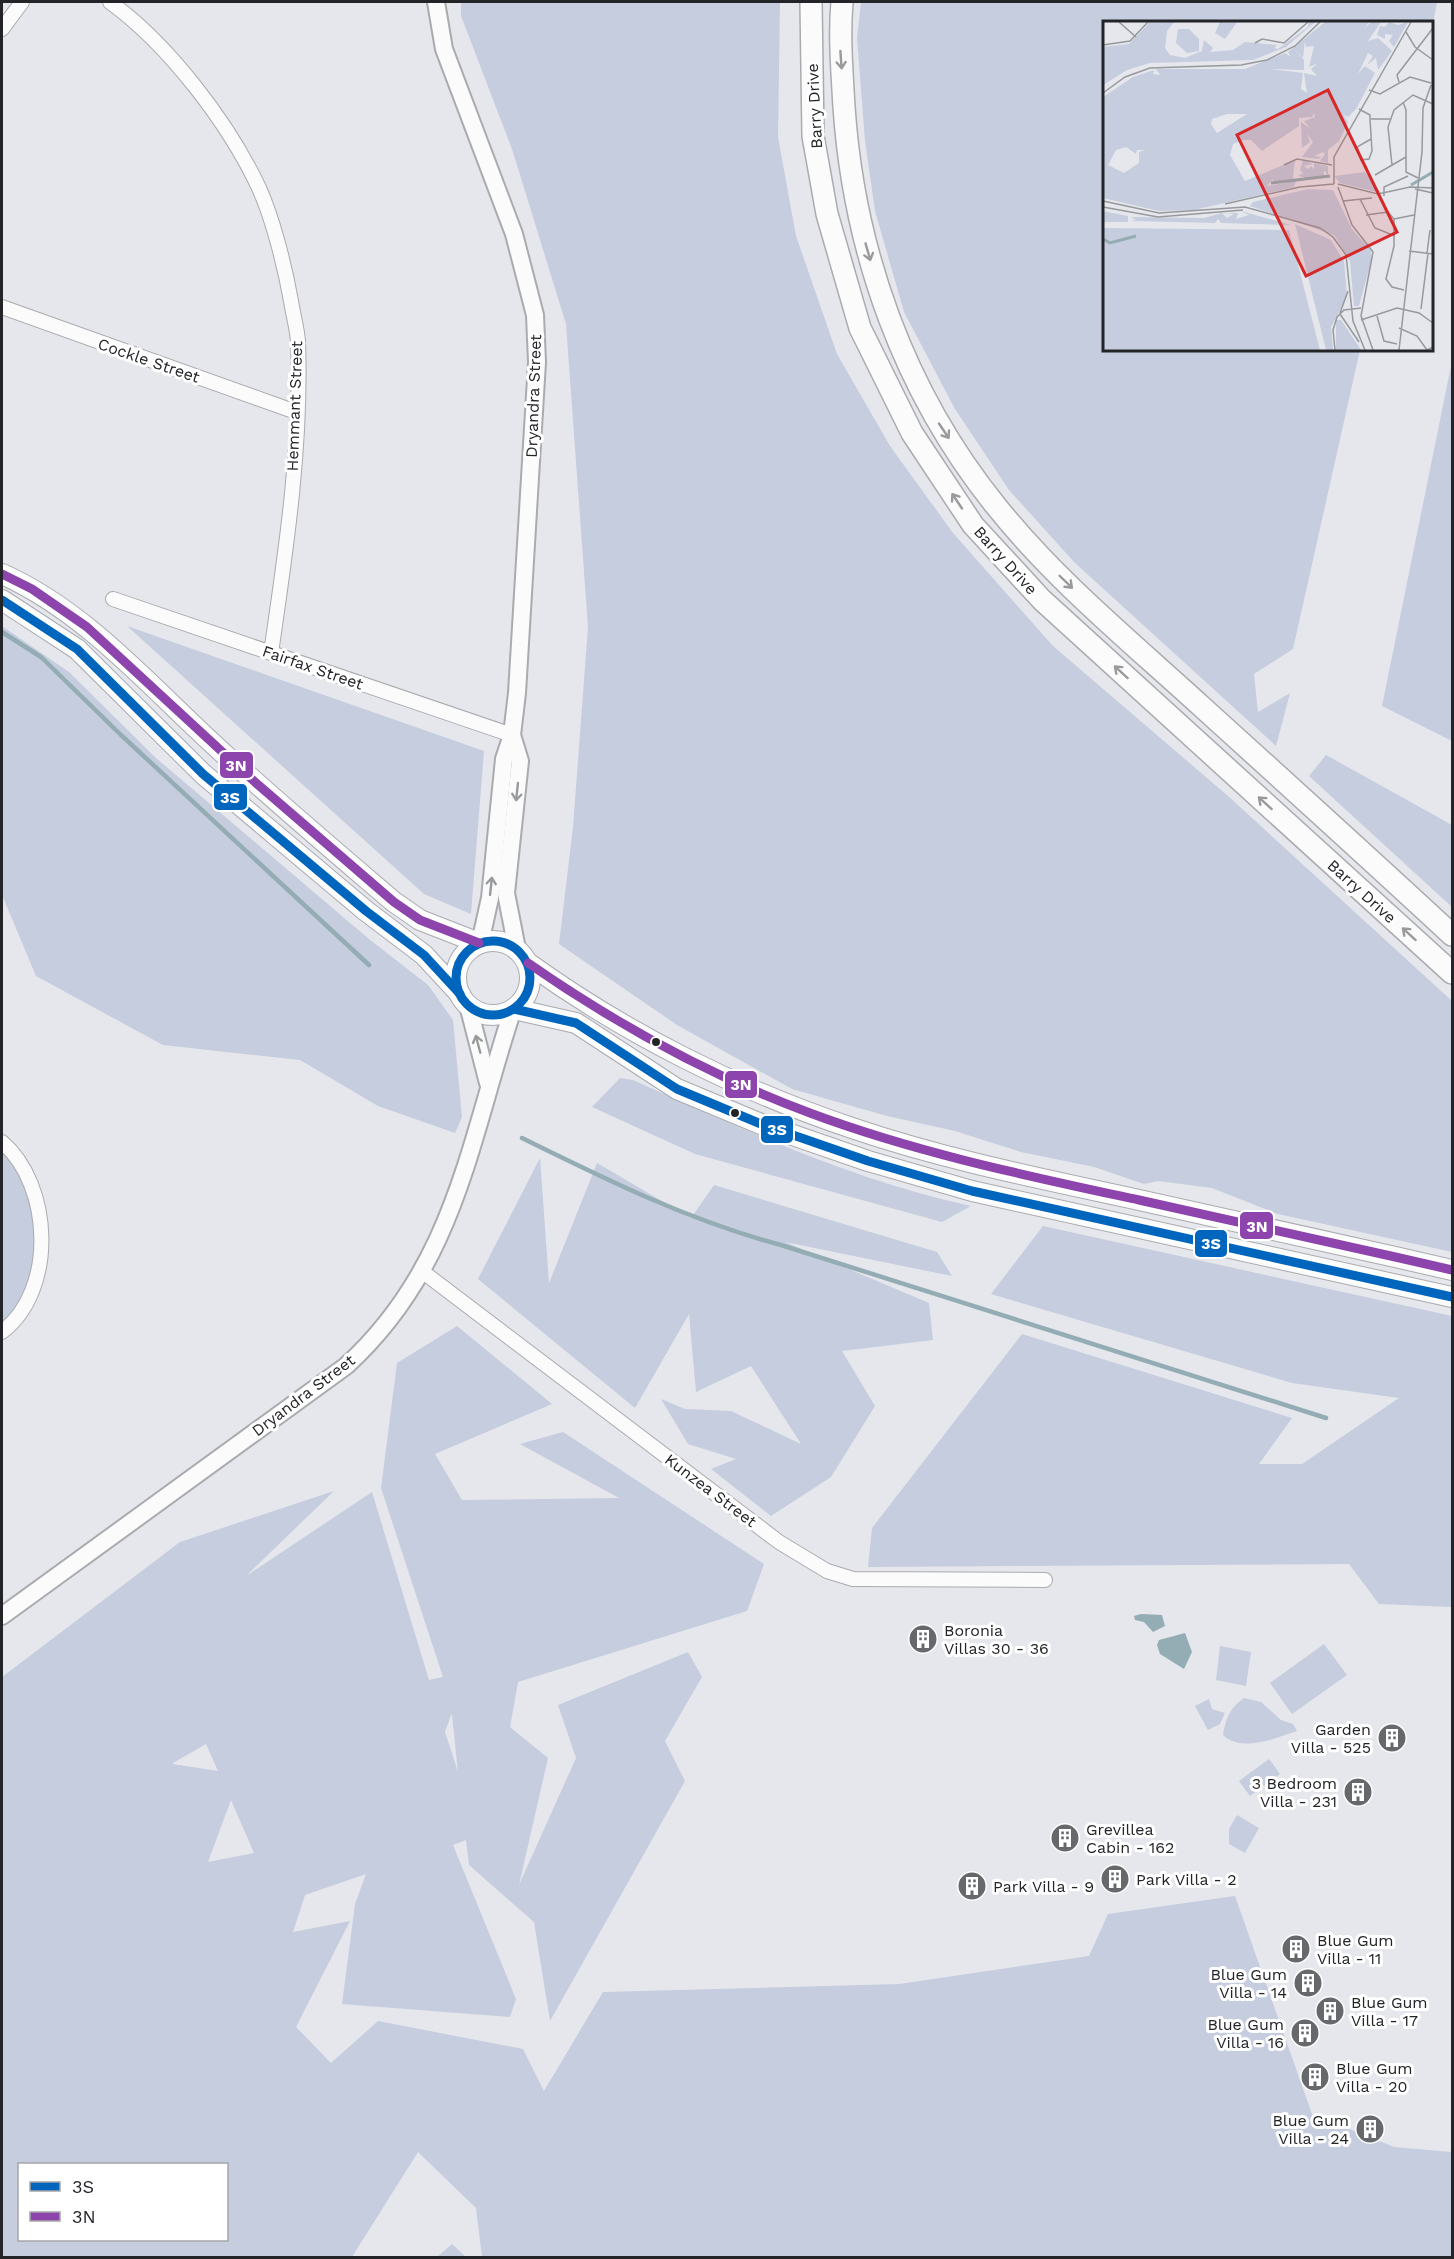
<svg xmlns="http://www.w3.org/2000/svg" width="1454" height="2259" font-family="'Work Sans',sans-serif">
<rect width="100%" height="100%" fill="#e5e7ec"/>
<g fill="#c5cdde" fill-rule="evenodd">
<polygon points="461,2 780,2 778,137 796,236 837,354 890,446 953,533 1053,646 1228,796 1452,1001 1452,1252 1278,1214 1212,1188 1158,1181 1144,1184 1094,1167 1021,1152 955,1131 887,1116 792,1089 677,1025 559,944 573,827 588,627 566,324 512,149 461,16"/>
<polygon points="861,2 1437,2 1432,30 1432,22 1104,22 1104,350 1360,350 1293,649 1254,674 1258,712 1290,693 1276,746 1075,563 1009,490 955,409 904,312 875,211 865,141 857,38"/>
<polygon points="1452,361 1452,741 1382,706"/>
<polygon points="2,626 69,672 156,758 369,939 428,985 453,1020 462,1117 455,1133 378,1106 300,1060 163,1045 36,976 2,895"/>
<polygon points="127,626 484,751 471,914 424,894"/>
<polygon points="1326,755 1452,825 1452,907 1309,776"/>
<path d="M620,1078l13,2c110,50 220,100 338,126l-29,16 -247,-68 -103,-47z"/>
<polygon points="2,1142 38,1204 30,1291 2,1332"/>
<polygon points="540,1158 549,1283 597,1163 691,1218 714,1185 937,1252 952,1276 785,1242 929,1303 933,1340 842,1351 875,1406 831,1477 771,1516 711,1469 736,1459 688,1444 661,1399 685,1409 731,1411 801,1444 751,1366 696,1392 689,1314 635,1408 478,1279"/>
<polygon points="1043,1226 1452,1316 1452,1607 1379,1604 1349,1564 868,1567 872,1528 1022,1334 1292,1418 1259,1464 1302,1464 1399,1398 1292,1383 991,1294"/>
<path d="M457,1326l95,78 -117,50 27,46 157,-2 -99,-54 43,-12 201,132 -17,47 -229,71 -8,45 38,31 -29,127 57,-127 -18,-53 130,-53 14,25 -37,64 20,40 -135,240 -16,-99 -65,-57 -3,-25 -13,5 63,154 -6,18 -168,-13 13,-100 11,-30 -61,21 -12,37 57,-11 -54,106 35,36 47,-42 145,28 21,42 59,-99 296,-8 190,-28 19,-42 127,-18 77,218 82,33 58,5v105h-970l-6,-49 -58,-56 -66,105h-350v-580l178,-135 154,-51 -88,85 126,-84 57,188 14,-3 -62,-189 16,-125zM451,1715h1l6,57 -13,-40zM206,1744l12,27 -45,-7v-1zM231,1800l23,53 -46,9zM20,2164h206v76h-206z"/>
<polygon points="1324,1644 1347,1675 1292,1714 1270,1683"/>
<polygon points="1220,1646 1251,1652 1246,1686 1216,1680"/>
<path d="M1244,1698l17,4 20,18 12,4 4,7c-22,7 -55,22 -74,4 3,-17 7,-27 21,-37z"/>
<polygon points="1209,1699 1212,1709 1225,1713 1220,1724 1208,1730 1195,1706"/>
<polygon points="1269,1759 1280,1774 1250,1796 1239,1781"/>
<polygon points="1237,1815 1259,1828 1245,1853 1229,1844 1229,1829"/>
<polygon points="452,2244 466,2257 437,2257"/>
</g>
<g fill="#94adb4">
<polygon points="1141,1614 1162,1615 1165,1626 1153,1632 1144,1622 1135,1620 1134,1616"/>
<polygon points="1185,1633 1192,1652 1184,1669 1160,1654 1157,1645 1159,1640"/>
</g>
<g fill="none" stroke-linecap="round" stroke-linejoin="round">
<g stroke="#94adb4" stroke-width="4.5">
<polyline points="2,632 41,657 121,735 369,965"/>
<path d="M522,1138c85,42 168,83 259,107l545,173"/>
</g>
<g stroke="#aaabaf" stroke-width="16">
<g id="minor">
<path d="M110,2c58,42 118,120 149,186 14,31 26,79 32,113 2,13 6,27 7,40 4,104 -12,209 -27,312"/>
<polyline points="2,29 22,2"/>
<polyline points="2,307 296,412"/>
<polyline points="113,599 512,735"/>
<path d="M2,1142c50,43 55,148 0,190"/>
<polyline points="423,1272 779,1542 827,1571 853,1579 1045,1580"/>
</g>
</g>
<g stroke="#aaabaf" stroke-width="20">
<g id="tertiary">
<polyline points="436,2 444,49 514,234 535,315 537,362 517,693 512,735 504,759 490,898 480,943"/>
<polyline points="512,735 520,761 506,893 517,949"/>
<polyline points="468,1005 488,1083"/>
<path d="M2,1616l344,-250c109,-99 123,-224 167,-357"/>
</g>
</g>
<g stroke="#aaabaf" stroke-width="22">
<g id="secondary">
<path d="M2,574c81,36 144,108 209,168 59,55 121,107 183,160l26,18 59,23"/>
<polyline points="2,600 77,649 203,774 366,911 424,955 460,994"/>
<circle cx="493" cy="978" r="37"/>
<path d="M528,963c97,70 210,127 324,165 94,32 191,51 287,72 105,23 209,46 313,70"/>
<polyline points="514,1009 576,1023 677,1089 761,1124 868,1161 972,1191 1452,1297"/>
</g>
</g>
<g stroke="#aaabaf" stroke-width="24">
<g id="primary">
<polyline points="811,2 813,136 827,214 860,328 912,433 973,525 1042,600 1452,973"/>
<path d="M842,2c-3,35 0,69 2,105 10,145 60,285 152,399 59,74 135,136 205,200 84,76 168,152 251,229"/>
</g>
</g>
<use href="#minor" stroke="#fbfbfc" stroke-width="14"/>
<use href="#tertiary" stroke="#fbfbfc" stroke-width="16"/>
<use href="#secondary" stroke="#fbfbfc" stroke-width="20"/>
<use href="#primary" stroke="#fbfbfc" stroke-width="21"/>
<g stroke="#fff" stroke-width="14">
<g id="bus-1">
<polyline points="2,600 77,649 203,774 366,911 424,955 460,994"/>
<circle cx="493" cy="978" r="37"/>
<polyline points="514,1009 576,1023 677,1089 761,1124 868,1161 972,1191 1452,1297"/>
</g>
</g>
<g stroke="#fff" stroke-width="14">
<g id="bus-2">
<polyline points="2,574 32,589 87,627 256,783 394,902 420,920 479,943"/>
<path d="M528,963c88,61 182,113 282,150 107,40 218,63 329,87 105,23 209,46 313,70"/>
</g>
</g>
<use href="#bus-1" stroke="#0065bd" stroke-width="9"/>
<use href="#bus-2" stroke="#8e44ad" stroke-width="9"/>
</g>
<defs><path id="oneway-shaft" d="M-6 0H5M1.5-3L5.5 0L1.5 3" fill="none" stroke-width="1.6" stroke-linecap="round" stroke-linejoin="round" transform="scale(1.5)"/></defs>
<g stroke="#999a9c">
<use href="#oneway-shaft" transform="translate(841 60) rotate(86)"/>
<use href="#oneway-shaft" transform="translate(868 252) rotate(74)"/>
<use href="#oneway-shaft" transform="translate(944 431) rotate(56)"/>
<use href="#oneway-shaft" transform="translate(957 501) rotate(-124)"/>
<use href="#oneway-shaft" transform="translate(1066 582) rotate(44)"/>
<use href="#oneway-shaft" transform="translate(1121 672) rotate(-138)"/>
<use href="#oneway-shaft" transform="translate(517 792) rotate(96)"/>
<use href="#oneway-shaft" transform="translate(1265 803) rotate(-138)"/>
<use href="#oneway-shaft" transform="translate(491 886) rotate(-84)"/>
<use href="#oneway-shaft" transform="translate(1409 934) rotate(-138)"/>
<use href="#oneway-shaft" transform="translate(478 1044) rotate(-105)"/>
</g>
<defs>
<g id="building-disc" transform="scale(1.5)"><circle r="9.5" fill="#66686c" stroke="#fff"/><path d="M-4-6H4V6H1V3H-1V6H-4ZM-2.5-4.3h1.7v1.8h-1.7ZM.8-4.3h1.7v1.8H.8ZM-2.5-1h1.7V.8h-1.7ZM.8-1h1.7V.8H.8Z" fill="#fff"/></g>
</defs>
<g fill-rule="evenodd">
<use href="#building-disc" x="923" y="1639"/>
<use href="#building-disc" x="1392" y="1738"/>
<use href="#building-disc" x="1358" y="1792"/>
<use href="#building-disc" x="1065" y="1838"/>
<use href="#building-disc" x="1115" y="1879"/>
<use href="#building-disc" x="972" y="1886"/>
<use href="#building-disc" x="1296" y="1949"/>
<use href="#building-disc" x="1308" y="1983"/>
<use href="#building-disc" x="1330" y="2011"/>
<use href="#building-disc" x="1305" y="2033"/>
<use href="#building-disc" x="1315" y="2077"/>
<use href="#building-disc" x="1370" y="2129"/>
</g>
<g fill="#222427" stroke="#fff" stroke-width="2">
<circle cx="656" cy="1042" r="5"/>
<circle cx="735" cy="1113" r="5"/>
</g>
<g text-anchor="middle" stroke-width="6" stroke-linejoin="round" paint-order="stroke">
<g font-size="16" fill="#222427" stroke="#fff">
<text transform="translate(814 106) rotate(-93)" y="6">Barry Drive</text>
<text transform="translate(149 360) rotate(19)" y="6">Cockle Street</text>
<text transform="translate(533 396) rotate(-88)" y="6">Dryandra Street</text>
<text transform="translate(294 406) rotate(-88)" y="6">Hemmant Street</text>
<text transform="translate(1006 560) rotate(48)" y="6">Barry Drive</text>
<text transform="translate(313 667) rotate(19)" y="6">Fairfax Street</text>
<text transform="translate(1362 891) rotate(42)" y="6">Barry Drive</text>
<text transform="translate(303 1395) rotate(-37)" y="6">Dryandra Street</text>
<text transform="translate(711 1490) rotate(37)" y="6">Kunzea Street</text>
</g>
<g font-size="16" fill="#222427" stroke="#fff" text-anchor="start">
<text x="944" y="1636">Boronia<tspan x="944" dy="18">Villas 30 - 36</tspan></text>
<text x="1371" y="1735" text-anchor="end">Garden<tspan x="1371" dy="18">Villa - 525</tspan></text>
<text x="1337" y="1789" text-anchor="end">3 Bedroom<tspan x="1337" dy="18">Villa - 231</tspan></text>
<text x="1086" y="1835">Grevillea<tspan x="1086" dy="18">Cabin - 162</tspan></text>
<text x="1136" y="1885">Park Villa - 2</text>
<text x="993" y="1892">Park Villa - 9</text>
<text x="1317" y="1946">Blue Gum<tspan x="1317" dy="18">Villa - 11</tspan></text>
<text x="1287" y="1980" text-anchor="end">Blue Gum<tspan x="1287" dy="18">Villa - 14</tspan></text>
<text x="1351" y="2008">Blue Gum<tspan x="1351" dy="18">Villa - 17</tspan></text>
<text x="1284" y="2030" text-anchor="end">Blue Gum<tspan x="1284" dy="18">Villa - 16</tspan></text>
<text x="1336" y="2074">Blue Gum<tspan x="1336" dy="18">Villa - 20</tspan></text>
<text x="1349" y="2126" text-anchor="end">Blue Gum<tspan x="1349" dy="18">Villa - 24</tspan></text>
</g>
</g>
<g transform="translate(1103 21)">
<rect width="330" height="330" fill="#e5e7ec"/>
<path d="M47,1h24l-7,9 -2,17 5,7 15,3 17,-7 2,-11 9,8 -3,4 23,-2 12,-8 32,3 -3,3 4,1 30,-22 1,-5h6l-29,25 -33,13 -103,3 -23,7 -24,15v-38l26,-3zM117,1h17l-12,17 -10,-6zM222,1h44l-5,7 7,-7h10l-13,19 10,-3 14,13 -14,19 -2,-12 -9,7 6,-9 -5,-3 -10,21 7,-8 10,7 -19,36 -8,8 -5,-3 5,8 -9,19 -11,9v13l-8,-2 5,-7 -2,-2 -9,4 7,1 -3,2 -16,-2 11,-15 -6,-8 3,8 -8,6 -1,-26 10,7 -7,-8 11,-4 1,4 -2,-8 -2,4 -13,1v8l-37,25 -11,-11h-7l-11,4 -3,11 15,26 50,-21 -2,19 -20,3v-3l-6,7 29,-5 -2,6 -100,23 -35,1 -56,-13v-101l30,-20 21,-7 -1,4 7,1 -4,-6h89l40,-16 6,4 -3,-5zM202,20l1,6 8,-1 -5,21 9,-4 -7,6 6,7 -13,-3 3,20 -6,-4 2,-16 -34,-4 35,1v-10l-9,-10 8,8zM144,93l-30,19 -6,-9 1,-5 15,-5zM23,126l10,7 1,-4h8l-6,2v11l-15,10 -16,-8 8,-15zM286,1l9,3 10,-3 -14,25 -5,-6 4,-6 -8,-1v5l-8,-4 3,-9 5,1zM75,8h11l10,10v12l-12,2 -11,-10zM200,139l10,4 -9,2 4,3 3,-3 3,3v-6l14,3v10l-4,-6v7l-25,4 7,-3 -8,-2 5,-3 -3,-3zM262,151l16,21 -41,-10 -6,-7zM205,168l25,1 19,39 19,22v11l-12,44h-5l-4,-45 -16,-26 -84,-29 3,-4zM0,190l25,5v6h-25zM138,190l50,14 -70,-2 -3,-4 -3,4 -84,-2 5,-1 -5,-3 73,1 18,-5 5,5 7,-4 -10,-1h14l-2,6 13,-4zM192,203l36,16 13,21 3,36 -16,30 2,23h-7zM0,207l186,2 31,120h-217zM233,299h5l20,30h-25z" fill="#c5cdde" fill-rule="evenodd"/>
<path fill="none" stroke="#94adb4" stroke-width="3" d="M168,162l59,-7M308,164l22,-13M0,218l7,4 26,-7"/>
<path fill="none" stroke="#97999d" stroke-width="1.5" d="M16,1l17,15M303,11l9,15 18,13M152,22l7,-4 22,4 24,-21M0,24l27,-4 18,-19M296,61l-2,-7 36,-47M266,69l11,4 30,-17 21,6M0,72l22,-16 25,-9 91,-3 26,-5 28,-14 25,-24M300,81l3,8v62l12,6M256,88l11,6v4l2,32 -3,8 -8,1 -4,-13 14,-8M268,98h19M181,144l13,-6 35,6M289,144l-4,-38 6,-17 19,-15 20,9M272,154l31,-18M231,163v-27l77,-135M235,163l40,10 32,-7 23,1M235,166l14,38 21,27 -12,64 12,34M312,168l18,4M281,175v-9l24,-11M257,178l15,29 20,8M0,180l56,12 86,-6 75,21 13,9 13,18 7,66 12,29M240,180l29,-3M122,183l75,-17 34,-3M0,186l55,10 85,-7M263,194l22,-3 6,7v27l-8,33 6,8 12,3M291,198l20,-4M306,230l24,3M324,232l3,-23M318,288l7,-56M237,292l8,-22M237,293l19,28M274,295l7,25 13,3M258,299l36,-12 22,5 14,10M296,307l18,8 10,14 6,-3M232,329l-2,-20 4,-13 7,-7 17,-2M296,329l23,-198 1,-44 8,-23"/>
<path fill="#d62828" fill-opacity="0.15" stroke="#d62828" stroke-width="3" d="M225,69l69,142 -91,44 -69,-141z"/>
<rect width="330" height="330" fill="none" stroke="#222427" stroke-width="3"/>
</g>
<g stroke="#fff" stroke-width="2">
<rect x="219" y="751" width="35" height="28" rx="6" fill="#8e44ad"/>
<rect x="213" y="783" width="35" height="28" rx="6" fill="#0065bd"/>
<rect x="724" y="1070" width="34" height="29" rx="6" fill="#8e44ad"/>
<rect x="760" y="1115" width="34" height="29" rx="6" fill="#0065bd"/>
<rect x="1239" y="1211" width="35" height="29" rx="6" fill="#8e44ad"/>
<rect x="1194" y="1229" width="34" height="29" rx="6" fill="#0065bd"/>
</g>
<g font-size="16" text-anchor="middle" font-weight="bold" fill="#fff">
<text x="236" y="771">3N</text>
<text x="230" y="803">3S</text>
<text x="741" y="1090">3N</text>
<text x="777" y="1135">3S</text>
<text x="1257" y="1232">3N</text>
<text x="1211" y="1249">3S</text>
</g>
<rect width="1454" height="2259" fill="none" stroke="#222427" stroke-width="6"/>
<rect x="18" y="2163" width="210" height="78" fill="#ffffff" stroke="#a7a7a9" stroke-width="1.5"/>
<rect x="30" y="2182" width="30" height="9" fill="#0065bd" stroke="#a7a7a9" stroke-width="1.5"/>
<text x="72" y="2193" font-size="18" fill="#222427">3S</text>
<rect x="30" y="2212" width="30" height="9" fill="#8e44ad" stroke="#a7a7a9" stroke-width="1.5"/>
<text x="72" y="2223" font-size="18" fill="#222427">3N</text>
</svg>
